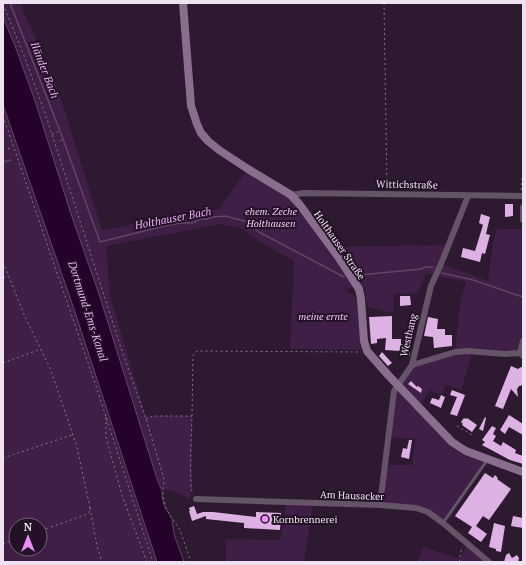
<svg xmlns="http://www.w3.org/2000/svg" width="526" height="565" font-family="'PT Serif',serif">
<rect width="100%" height="100%" fill="#2d1a30"/>
<g fill="#401f46" fill-rule="evenodd">
<polygon points="3,3 20,3 59,93 102,230 219,209 247,170 290,196 356,286 345,290 358,299 361,350 290,349 294,261 257,240 240,228 221,224 106,246 110,296 146,416 192,416 192,492 189,499 176,492 160,488 100,297 71,214 35,101 17,51 3,17"/>
<path d="M3,105l72,207 82,250h-154zM16,525h24v24h-24z"/>
<polygon points="497,229 523,229 523,341 520,353 473,351 461,390 446,385 441,395 430,390 419,408 452,442 488,459 443,523 428,512 380,505 386,465 412,465 416,439 390,437 394,391 412,365 455,352 460,304 466,282 426,273 418,293 394,294 393,313 368,307 364,289 339,247 447,245 441,264 488,281 493,244"/>
<polygon points="287,503 313,503 304,562 226,562 226,539 280,540"/>
<polygon points="467,544 489,562 417,562 423,547 460,559"/>
</g>
<polygon fill="#25022a" stroke="#614565" points="3,17 17,51 35,101 71,214 100,297 157,479 162,491 162,496 164,505 172,519 174,534 184,562 157,562 75,312 3,105"/>
<g fill="none" stroke-linecap="round" stroke-linejoin="round">
<g stroke="#614565" stroke-width="1.5">
<polyline points="10,3 63,139 60,141"/>
<polyline points="63,139 100,242 164,226 180,223 192,223 200,219 207,219 213,217 225,216 248,222 259,232 344,277"/>
<polyline points="3,162 11,160"/>
<polyline points="442,273 473,280 523,297"/>
<polyline points="360,275 421,269 425,267 433,267"/>
</g>
</g>
<g fill="#deb1e4">
<polygon points="505,204 513,204 513,216 505,217"/>
<polygon points="481,214 490,217 486,234 490,235 485,254 482,253 480,262 461,257 463,248 475,251 483,225 479,223"/>
<polygon points="400,296 410,296 411,305 400,306"/>
<polygon points="392,316 392,339 401,339 401,344 410,345 410,356 400,356 400,351 385,350 386,338 377,339 377,343 371,344 369,317"/>
<polygon points="428,317 438,319 437,329 445,329 445,335 452,335 452,346 434,348 433,337 424,336"/>
<polygon points="382,352 392,363 388,366 379,356"/>
<polygon points="511,366 518,369 523,366 523,385 519,386 517,389 518,397 511,389 503,409 495,406"/>
<polygon points="411,381 417,387 418,386 422,389 421,393 408,384"/>
<polygon points="452,390 465,395 457,416 450,414 457,397 450,395"/>
<polygon points="441,395 445,397 441,408 430,403 432,398 439,400"/>
<polygon points="509,415 523,424 523,435 509,427 505,434 500,430"/>
<polygon points="485,417 486,418 483,431 479,429"/>
<polygon points="464,418 466,419 467,418 477,425 472,432 462,425 463,424 461,422"/>
<polygon points="492,426 496,428 493,434 496,436 493,441 501,446 503,442 516,450 515,453 523,456 523,464 510,460 482,445 485,442 482,440"/>
<polygon points="409,440 412,440 409,459 401,457 403,448 407,449"/>
<polygon points="485,473 493,478 495,475 498,478 497,479 511,489 489,520 483,516 476,526 487,534 481,542 468,533 472,527 455,516"/>
<polygon points="194,506 197,514 203,512 213,512 256,517 256,512 281,513 280,530 244,528 244,523 206,519 206,516 192,521 189,511 190,511 189,508"/>
<polygon points="513,516 523,518 523,528 511,526"/>
<polygon points="494,523 505,526 501,552 496,551 496,549 489,547"/>
<polygon points="509,553 512,558 517,555 519,558 518,562 504,562 506,555"/>
</g>
<g fill="none" stroke-linecap="round" stroke-linejoin="round">
<g stroke="#857587" stroke-width="1" stroke-dasharray="2 3" stroke-linecap="butt">
<polyline points="384,3 387,189"/>
<polyline points="3,4 25,58 46,116 122,351 146,419 164,479 163,496 166,509 180,530 191,562"/>
<polyline points="3,116 96,386 153,562"/>
<polyline points="52,134 58,132"/>
<polyline points="8,149 13,147"/>
<polyline points="521,190 523,169"/>
<polyline points="3,262 25,317 50,368 77,447 90,508 89,512 85,515 40,531"/>
<polyline points="3,278 8,276"/>
<polyline points="3,363 41,349"/>
<polyline points="192,416 193,356 197,351 361,352"/>
<polyline points="106,417 106,438 123,498 147,562"/>
<path d="M146,419l7,-3h39c0,14 -4,69 1,78"/>
<polyline points="457,426 474,436"/>
<polyline points="3,458 72,435"/>
<polyline points="90,508 97,546 102,562"/>
<polyline points="3,544 16,539"/>
<polyline points="459,562 462,547"/>
</g>
<polyline stroke="#655367" stroke-width="3" points="443,523 488,459"/>
<g stroke="#655367" stroke-width="6">
<polyline points="291,195 304,193 523,196"/>
<polyline points="523,207 523,220"/>
<polyline points="520,353 523,341"/>
<polyline points="412,365 455,352 467,351 506,354 520,353 523,356"/>
<polyline points="196,499 380,505 416,508 428,512 443,523 489,562"/>
<polyline points="380,505 394,391 412,365 431,286 441,264 468,196"/>
</g>
<polyline stroke="#8a6e8e" stroke-width="8" points="183,3 191,106 197,124 201,133 208,141 219,150 248,169 291,195 300,205 339,258 359,289 361,299 364,341 367,351 389,376 452,442 466,451 523,472"/>
</g>
<circle fill="#ec8cfb" stroke="#231126" stroke-width="1.5" cx="265" cy="519" r="4"/>
<g text-anchor="middle" stroke-width="4" stroke-linejoin="round" paint-order="stroke">
<g font-size="10" fill="#eee1f0" stroke="#231126">
<text transform="translate(407 184) rotate(1)" y="4">Wittichstraße</text>
<text transform="translate(340 245) rotate(55)" y="4">Holthauser Straße</text>
<text transform="translate(408 335) rotate(-77)" y="4">Westhang</text>
<text transform="translate(352 495) rotate(2)" y="4">Am Hausacker</text>
</g>
<g font-size="10" font-style="italic" fill="#f3cef8" stroke="#231126">
<text x="271" y="215">ehem. Zeche<tspan x="271" dy="12">Holthausen</tspan></text>
<text x="323" y="320">meine ernte</text>
</g>
<g font-size="10" fill="#eee1f0" stroke="#231126" text-anchor="start">
<text x="273" y="523">Kornbrennerei</text>
</g>
<g font-size="11" font-style="italic" fill="#f0b3f9" stroke="#231126">
<text transform="translate(45 70) rotate(69)" y="4">Iländer Bach</text>
<text transform="translate(173 218) rotate(-11)" y="4">Holthauser Bach</text>
<text transform="translate(88 311) rotate(72)" y="4">Dortmund-Ems-Kanal</text>
</g>
</g>
<rect width="526" height="565" fill="none" stroke="#eee1f0" stroke-width="8"/>
<g transform="translate(28 537)"><circle r="19" fill="#231126" stroke="#746477"/>
<path d="M0-3L7 15L0 10L-7 15Z" fill="#ec8cfb"/>
<text y="-6" font-size="11" font-weight="bold" text-anchor="middle" fill="#eee1f0">N</text>
</g>
</svg>
